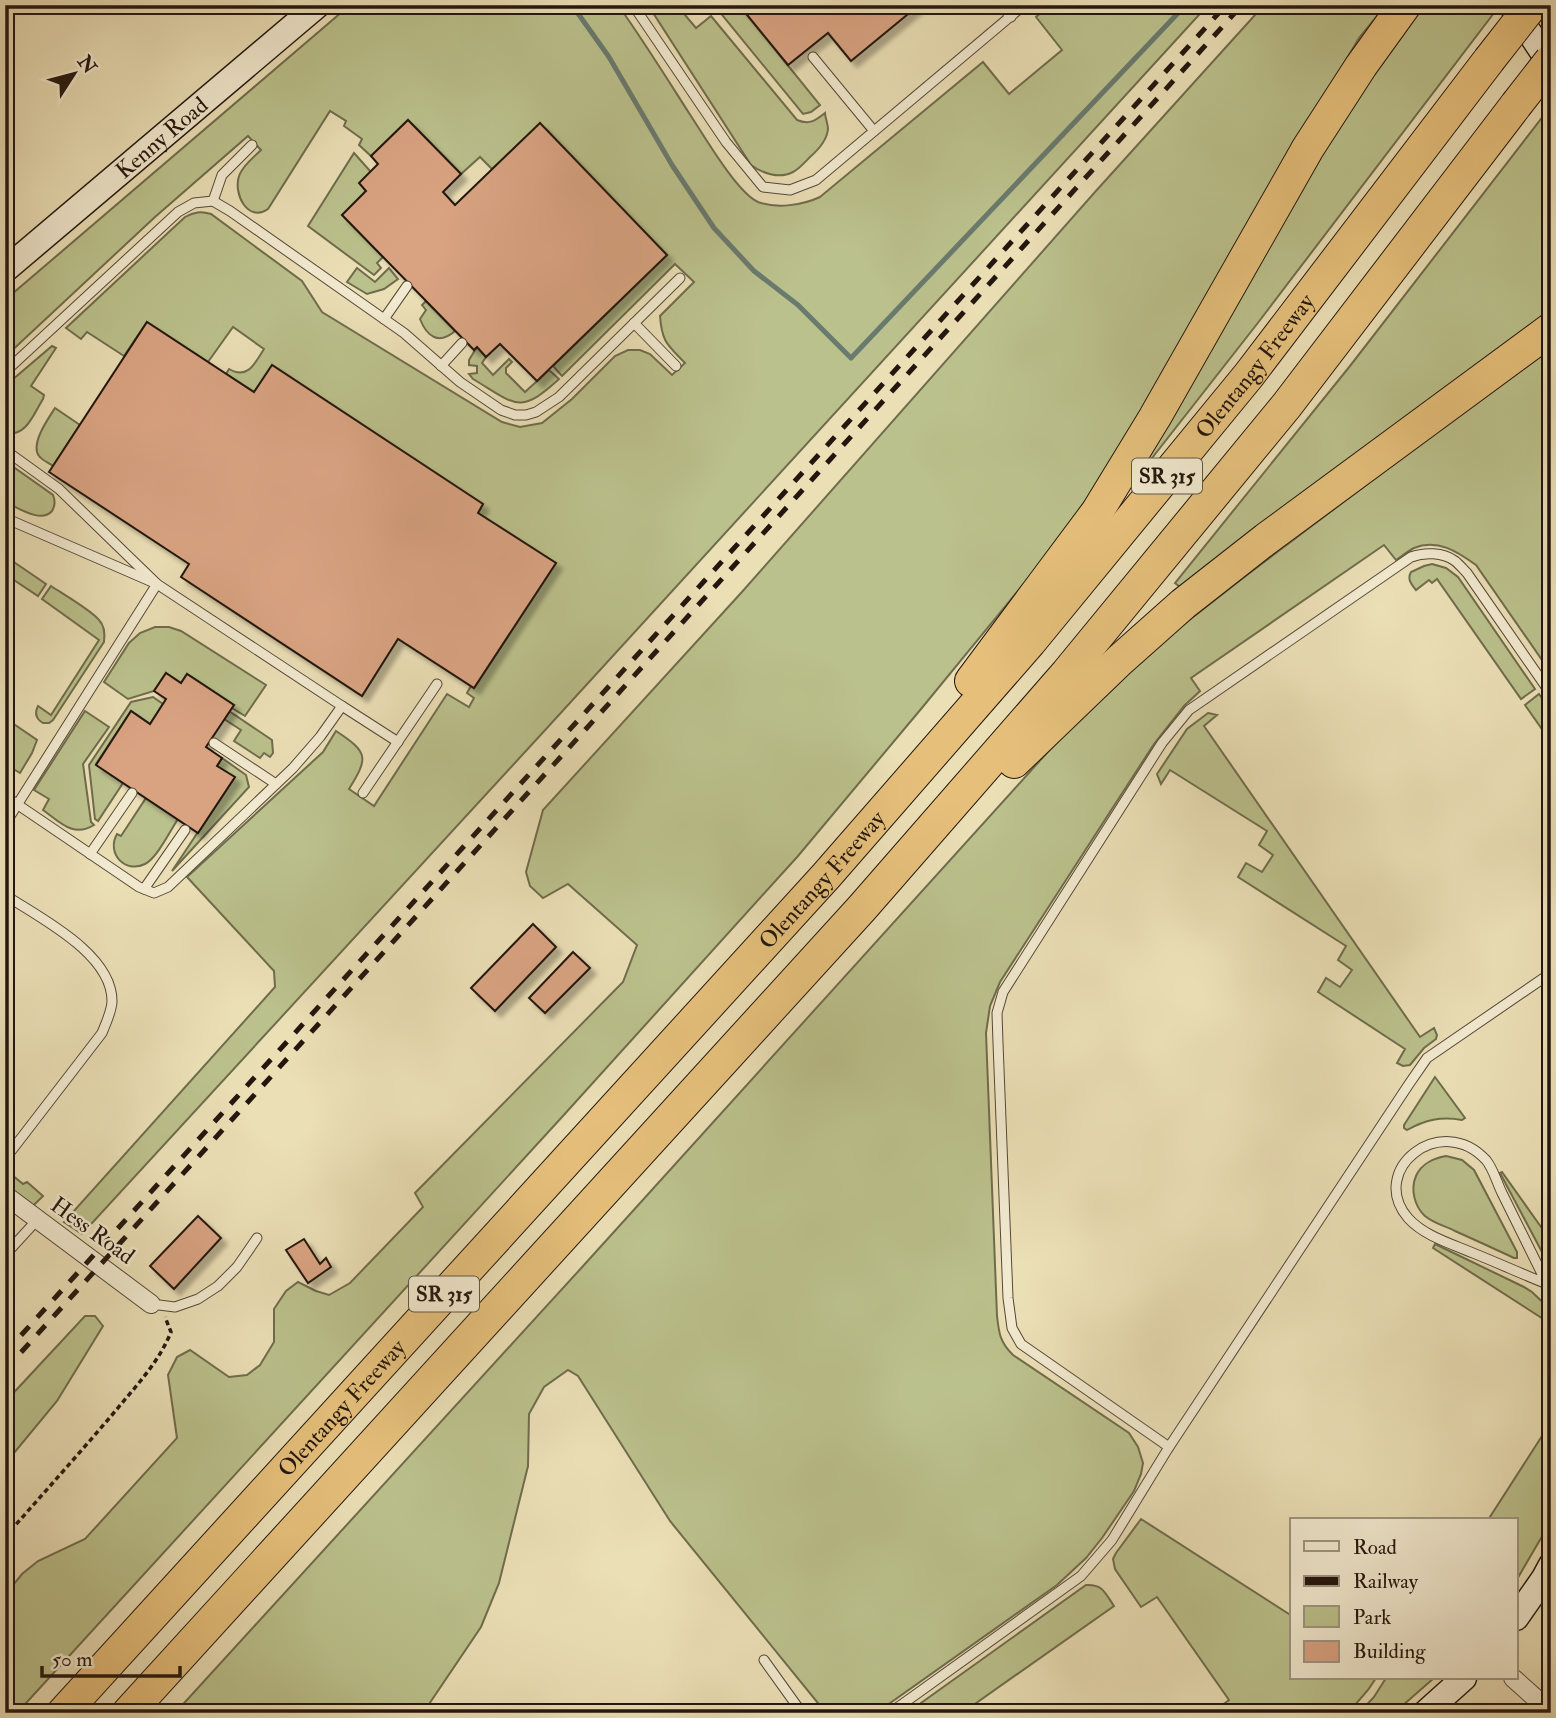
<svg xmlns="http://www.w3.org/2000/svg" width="1556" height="1718" font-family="'IM FELL Double Pica',serif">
<defs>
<filter id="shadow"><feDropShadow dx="6" dy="6" stdDeviation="2" flood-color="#0004"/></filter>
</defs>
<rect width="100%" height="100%" fill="#ebdfb6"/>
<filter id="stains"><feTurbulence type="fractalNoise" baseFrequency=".00286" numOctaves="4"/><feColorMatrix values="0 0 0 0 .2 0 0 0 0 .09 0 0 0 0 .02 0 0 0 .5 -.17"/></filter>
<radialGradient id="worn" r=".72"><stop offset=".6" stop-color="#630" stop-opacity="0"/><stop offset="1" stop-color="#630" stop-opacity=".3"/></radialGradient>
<g fill="#bbc18c" stroke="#6f6c4d" stroke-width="2">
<path d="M350,5h268c25,35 48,72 71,108 14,21 48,80 69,89 19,7 45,3 62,-5l163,-135 26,32 53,-44 -26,-33 14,-12h158l-672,735 -454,494 -18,-12 211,-235 -1,-16 -87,-94 136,-125 13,-21c32,21 33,26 13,58l25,17 73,-112 22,13 5,-9 -7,-5 4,-7 3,2 82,-125 -78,-50 5,-9 -210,-138 -19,26 -28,-18 3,-5c19,11 26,-6 35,-20l-31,-22 -25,35 -61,-40 -23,34 -37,-24 -6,7 -15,-11 119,-111c9,-5 16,-6 26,-3l91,67 20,31 180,110 18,5 22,-4 30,-24 43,-43 13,-6h12l10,4 22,21 13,-12c-17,-18 -23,-20 -25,-47l34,-34 -19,-18 -113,112 -9,-10 114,-111 -127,-131 -48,45 -12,-12 -19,17 -53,-54 -37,36 -12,-11 3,-6 -18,-13 2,-5 -16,-10 -62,98c-20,14 -35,-15 -29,-33 3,-10 15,-19 22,-26l-13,-14 -93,81 -150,140v-57z"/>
<path d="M648,5h33l-2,3 17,20 15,-12 86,104c12,5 18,1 28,-7 0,4 3,11 3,16 -1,12 -10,21 -18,28 -5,5 -11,12 -17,15 -13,7 -30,2 -42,-7z"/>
<polygon points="714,5 739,5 820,105 811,112 803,114"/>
<polygon points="1264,5 1386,5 1359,38 1284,165 1110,468 1044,559 921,709 798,856 562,1117 17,1713 5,1713 5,1595 22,1574 38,1561 85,1539 177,1438 168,1375 177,1357 190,1350 229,1377 247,1375 260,1365 274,1342 274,1309 286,1291 298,1282 316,1291 329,1295 350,1283 423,1207 415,1193 623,982 637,945 568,884 543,898 530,886 526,872 543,810 741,593 1095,192"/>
<polygon points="1422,5 1500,5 1257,324 1145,467 1140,464 1332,130"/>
<polygon points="1551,106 1551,313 1180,587 1175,583 1350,366"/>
<polygon points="354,153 371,172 366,191 342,215 383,257 377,263 381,268 374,275 308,226"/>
<polygon points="357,268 375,282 389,268 398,279 384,289 367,294 347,282"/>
<path d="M426,301l29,30c-16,14 -28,6 -35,-12l6,-9 -4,-5z"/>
<path d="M1551,345v328l-75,-108c-18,-13 -39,-27 -62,-17 -6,3 -12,8 -18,12l-12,-15 -193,133 9,13 -16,15 -30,38 -154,238 -10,24 -4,27 11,283c2,18 3,26 16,39l116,78 9,14 5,16 -2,11 -7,17 -32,47 -16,20 -29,27 -181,128h-50l-156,-192 -92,-145 -10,-6 -24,17 -15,27 -1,52 -29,117 -18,44 -58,86h-248l409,-448 490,-542 86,-80 83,-65z"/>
<path d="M52,346l4,2 -25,38 13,9 -1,4c-10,16 -16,37 -38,35v-48z"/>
<path d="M477,347l9,10 -4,6 11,12 16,-16 3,3 -6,6v5l19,19 24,-22 10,9c-40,37 -44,25 -86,0l-4,-5 8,-1v-7l-8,-1v-5z"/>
<path d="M55,408l25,17 -27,41c-4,-3 -11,-6 -14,-10 -9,-12 9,-37 16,-48z"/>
<path d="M5,461l48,34c2,5 3,10 -1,16 -11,13 -35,-4 -47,-9z"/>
<polygon points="5,556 46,584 38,596 5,574"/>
<path d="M1432,564l14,4 12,9 77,112 -14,10 -84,-120 -5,4 -3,-3 -13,10c-5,-6 -9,-11 -5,-18l13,-6z"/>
<path d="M51,586c12,8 40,24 48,34 6,6 6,14 5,22l-51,78 -4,3h-6c-7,-4 -9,-9 -5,-17l13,9 48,-75 -57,-41z"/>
<polygon points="155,627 169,627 181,631 266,685 245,716 232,708 234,705 187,674 181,683 166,673 154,691 128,699 104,682 129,643 140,633"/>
<polygon points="1539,694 1551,711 1551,742 1525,705"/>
<polygon points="153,697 163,704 150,724 131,711 96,764 123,783 98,821 95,819 89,765 131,702"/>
<path d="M85,711l24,16 -26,37 8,58 3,3c-21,13 -34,-3 -51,-15l6,-11 -15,-9z"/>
<polygon points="229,711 272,740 273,753 270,757 264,753 260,758 234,741 241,730 224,719"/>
<polygon points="1208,713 1217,715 1204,726 1420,1037 1434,1028 1437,1035 1436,1039 1424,1048 1410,1065 1403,1066 1397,1063 1405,1049 1318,992 1326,978 1340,987 1352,970 1338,960 1346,946 1238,877 1246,863 1262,872 1273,855 1259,845 1267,831 1170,770 1161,784 1157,774 1187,729"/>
<polygon points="5,718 37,740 32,753 20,773 5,764"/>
<polygon points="222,758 246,775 249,787 172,871 234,778 217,766"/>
<path d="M146,798l32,21c-8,12 -21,39 -33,45 -20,10 -39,-11 -28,-30l4,2z"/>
<path d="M1435,1077l30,41 -3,2c-21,-4 -37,0 -55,10l-3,-2v-3z"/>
<path d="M1446,1156l16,4 12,10 43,82v6h-3c-19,-9 -39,-18 -59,-27 -10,-5 -22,-8 -30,-15 -10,-9 -15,-26 -9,-40 5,-12 18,-18 30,-20z"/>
<polygon points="6,1170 23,1184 27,1182 43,1196 33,1206 5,1185"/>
<polygon points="1502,1172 1551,1241 1551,1269 1500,1173"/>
<polygon points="1435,1244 1524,1287 1532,1292 1551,1310 1551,1324 1433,1248"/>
<polygon points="85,1316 95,1316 103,1326 57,1401 5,1464 5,1402"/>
<polygon points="1551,1422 1551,1521 1516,1581 1516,1520 1488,1520"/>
<polygon points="1141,1519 1292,1616 1292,1678 1376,1678 1368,1690 1348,1713 1216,1713 1214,1711 1229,1700 1157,1597 1141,1607 1115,1569 1113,1559 1116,1553"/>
<path d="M1086,1585c17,-1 19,8 28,21l-152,107h-55z"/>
<polygon points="1386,1678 1434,1678 1394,1713 1359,1713 1374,1697"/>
</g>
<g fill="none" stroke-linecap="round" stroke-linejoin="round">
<polyline stroke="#697a6f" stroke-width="5" points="572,5 609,57 672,165 714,228 754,271 798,305 851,358 1181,10 1181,5"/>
</g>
<g fill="#d9a382" stroke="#23160e" stroke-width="2" filter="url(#shadow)">
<polygon points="739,5 919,5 851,61 828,33 788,65"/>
<polygon points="408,120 461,174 443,192 455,205 540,123 667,255 537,381 500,344 486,357 477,347 474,350 342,215 366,191 359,183 378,164 371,156"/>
<polygon points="147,322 254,392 272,365 483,504 478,513 556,563 474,688 398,639 362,696 181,577 189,564 49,472"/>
<polygon points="166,673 181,683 187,674 234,705 206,747 222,758 217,766 235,777 198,833 96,765 131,711 150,724 166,699 154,691"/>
<polygon points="533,924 556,947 495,1011 471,988"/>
<polygon points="573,952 590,968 545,1013 529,998"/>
<polygon points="198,1216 221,1238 174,1289 150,1266"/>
<polygon points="304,1239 320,1264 326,1258 331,1267 308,1283 286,1250"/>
</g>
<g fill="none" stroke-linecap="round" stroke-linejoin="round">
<g stroke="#554838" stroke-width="11">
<g id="lane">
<polyline points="633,5 726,142 763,187 790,190 816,180 1024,5"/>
<polyline points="1001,5 1011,17"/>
<polyline points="813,57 874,131"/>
<polyline points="213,201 222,175 252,145"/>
<polyline points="384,319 407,286"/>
<polyline points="634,323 676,366"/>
<polyline points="441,366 462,343"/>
<polyline points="5,372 178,212 194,203 213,201 230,211 404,333 460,382 501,410 515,415 526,415 536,412 559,397 680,278"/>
<polyline points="5,450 59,489 157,584 342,706 320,737 293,768 168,887 154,893 139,887 5,796"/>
<polyline points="5,518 157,584 5,824"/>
<polyline points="342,706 398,742"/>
<polyline points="214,743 276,784"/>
<polyline points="363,793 437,684"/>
<polyline points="90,854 132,793"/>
<polyline points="144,889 185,830"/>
<path d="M5,895c35,23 108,59 107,107 -1,11 -6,21 -10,31l-97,126"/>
<polyline points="5,1255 37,1220"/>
<path d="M1547,1284c-15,-30 -30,-61 -45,-91 -5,-10 -9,-25 -16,-33 -45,-49 -119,10 -78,58 16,18 44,26 65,35 25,10 49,21 74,31l4,4"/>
<polyline points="151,1304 175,1307 198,1299 218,1286 237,1267 257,1238"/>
<path d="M1169,1447l-148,-103 -9,-16 -4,-30 -10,-255 -1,-30 6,-21 159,-249 27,-33 222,-153c13,-5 32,-5 44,4 4,3 8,8 12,12l84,121"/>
<polyline points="764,1660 802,1713"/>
<polyline points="890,1713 1081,1576 1112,1540 1169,1447 1409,1084 1427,1058 1551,973"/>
</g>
</g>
<g stroke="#554838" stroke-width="20">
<g id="street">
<polyline points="5,1195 151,1304"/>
<polyline points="1513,1678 1551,1712"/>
</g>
</g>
<g stroke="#23160e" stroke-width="27">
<g id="secondary">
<polyline points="1511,5 1551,65"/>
<path id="s1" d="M5,270l313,-265"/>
<polyline points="1516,1618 1544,1578 1551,1565"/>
<polyline points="1425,1713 1464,1678"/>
</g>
</g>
<g stroke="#23160e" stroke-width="34">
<g id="highway">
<polyline points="971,681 1097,512 1155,417 1308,148 1361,66 1405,5"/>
<polyline points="1014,762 1120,660 1183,604 1266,539 1551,329"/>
<path id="s2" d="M63,1713l763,-837 204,-234 219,-267 240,-315"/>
<polyline points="128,1713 862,908 1067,673 1287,405 1516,105"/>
</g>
</g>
<path stroke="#23160e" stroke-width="3.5" stroke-dasharray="5 3.5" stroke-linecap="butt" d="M5,1537c36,-41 72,-81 107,-122 22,-27 46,-51 59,-83l-6,-15"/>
<use href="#lane" stroke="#f2ead0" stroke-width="9"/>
<use href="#street" stroke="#f2ead0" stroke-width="18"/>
<use href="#secondary" stroke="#f2ead0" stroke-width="24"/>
<use href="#highway" stroke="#e6c07b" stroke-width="32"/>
<g stroke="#23160e" stroke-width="5" stroke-dasharray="12 12" stroke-linecap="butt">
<polyline points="5,1353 1226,5"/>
<polyline points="5,1370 1242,5"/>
</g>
<g stroke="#23160e" stroke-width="34" stroke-linecap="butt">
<g id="highway-bridge">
<polyline points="1489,60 1532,5"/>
<polyline points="1516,105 1551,60"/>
</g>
</g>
<use href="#highway-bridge" stroke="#e6c07b" stroke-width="32"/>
</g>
<g text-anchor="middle" stroke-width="5" stroke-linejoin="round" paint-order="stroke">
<g fill="#f2ead0" stroke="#615648" stroke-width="2">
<rect x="1132" y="458.5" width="70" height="35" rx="5"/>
<rect x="409" y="1276.5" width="70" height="35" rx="5"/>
</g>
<g font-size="21" font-weight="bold" fill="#23160e">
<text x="1167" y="483">SR 315</text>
<text x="444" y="1301">SR 315</text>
</g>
<g font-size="23" fill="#23160e" stroke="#f2ead0">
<text dy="8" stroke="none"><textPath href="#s1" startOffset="205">Kenny Road</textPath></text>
<text dy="8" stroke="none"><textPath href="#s2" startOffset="1799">Olentangy Freeway</textPath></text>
<text dy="8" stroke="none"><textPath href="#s2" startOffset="1127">Olentangy Freeway</textPath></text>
<text transform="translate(93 1230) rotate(36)" y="8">Hess Road</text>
<text dy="8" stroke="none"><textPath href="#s2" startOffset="413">Olentangy Freeway</textPath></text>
</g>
</g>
<rect width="1556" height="1718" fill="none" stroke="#ebdfb6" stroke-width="28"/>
<rect x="7" y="7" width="1542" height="1704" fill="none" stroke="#23160e" stroke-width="3.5"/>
<rect x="14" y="14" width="1528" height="1690" fill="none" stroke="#23160e" stroke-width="2"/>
<rect x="1290" y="1518" width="228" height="161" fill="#f2ead0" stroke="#9f9582" stroke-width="2"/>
<rect x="1304" y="1541" width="35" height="10" fill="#f2ead0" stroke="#9f9582" stroke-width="2"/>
<text x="1353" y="1554" font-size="21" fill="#23160e">Road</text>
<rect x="1304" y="1576" width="35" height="10" fill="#23160e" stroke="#9f9582" stroke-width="2"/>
<text x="1353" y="1588" font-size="21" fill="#23160e">Railway</text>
<rect x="1304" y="1606" width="35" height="21" fill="#bbc18c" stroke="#9f9582" stroke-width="2"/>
<text x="1353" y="1624" font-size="21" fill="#23160e">Park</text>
<rect x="1304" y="1641" width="35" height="21" fill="#d9a382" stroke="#9f9582" stroke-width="2"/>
<text x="1353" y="1658" font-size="21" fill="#23160e">Building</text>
<g transform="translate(74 74) rotate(54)" stroke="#f2ead0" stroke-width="5" paint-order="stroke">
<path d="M0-5L12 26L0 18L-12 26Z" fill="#23160e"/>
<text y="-10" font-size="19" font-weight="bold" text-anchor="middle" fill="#23160e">N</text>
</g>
<path d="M42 1666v10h138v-10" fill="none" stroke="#23160e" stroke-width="3.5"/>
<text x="52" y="1666" font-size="21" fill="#23160e" stroke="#f2ead0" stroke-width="5" paint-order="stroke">50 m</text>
<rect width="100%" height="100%" filter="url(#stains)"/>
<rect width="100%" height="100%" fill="url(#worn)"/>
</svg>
